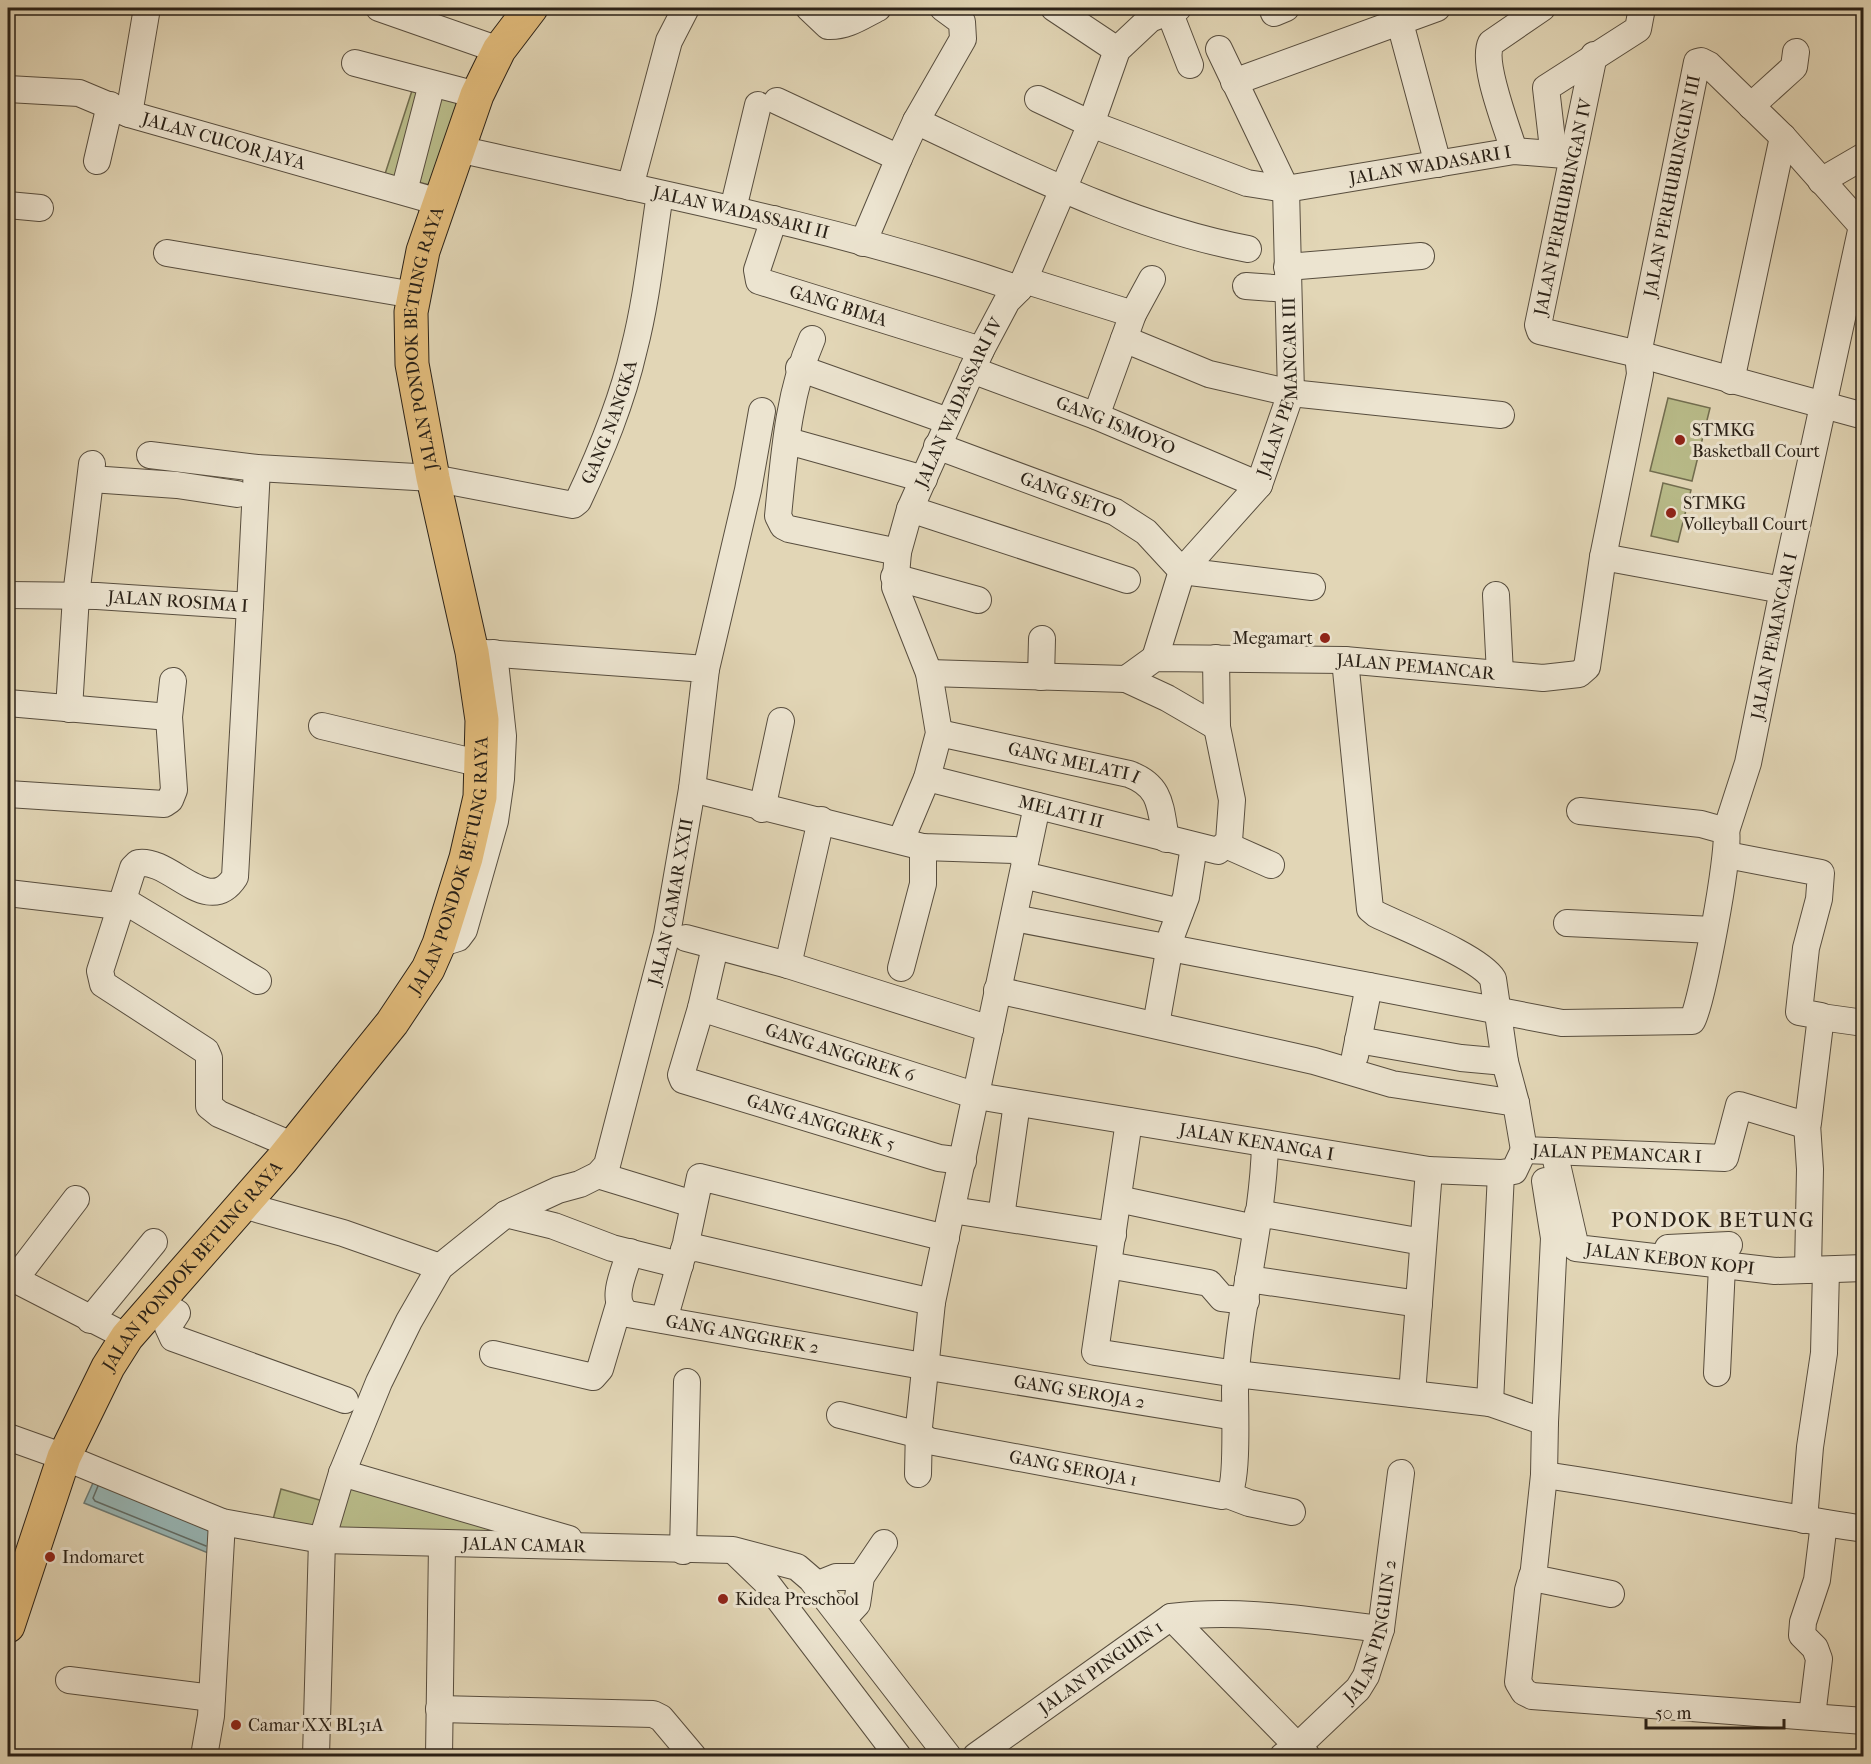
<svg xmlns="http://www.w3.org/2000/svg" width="1871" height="1764" font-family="'IM FELL French Canon',serif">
<rect width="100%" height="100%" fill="#e2d6b6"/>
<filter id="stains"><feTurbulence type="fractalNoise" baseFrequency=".00333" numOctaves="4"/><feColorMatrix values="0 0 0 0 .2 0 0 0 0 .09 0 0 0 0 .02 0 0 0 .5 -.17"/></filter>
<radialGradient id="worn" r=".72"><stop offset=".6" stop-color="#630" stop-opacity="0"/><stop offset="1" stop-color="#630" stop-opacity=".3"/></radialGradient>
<g fill="#b9bc8a" stroke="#726e50" stroke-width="1.5">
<polygon points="419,69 473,82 438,187 385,174"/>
<polygon points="1668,398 1710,408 1692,481 1650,471"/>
<polygon points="1663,483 1691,490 1678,542 1651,536"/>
<polygon points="345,1478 599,1549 324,1540"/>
<polygon points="281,1489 330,1503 322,1540 270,1531"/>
</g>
<polygon fill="#97b7b7" stroke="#6b7b77" stroke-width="1.5" points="97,1474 219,1524 218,1557 84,1503"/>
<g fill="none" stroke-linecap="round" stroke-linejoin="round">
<polyline stroke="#606c67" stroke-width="1.5" points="98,1486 93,1498 95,1501 206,1546"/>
<g stroke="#584e3f" stroke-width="28">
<g id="minor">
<polyline points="379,8 499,50"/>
<path d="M809,8l19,18c19,1 34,-10 50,-18"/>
<polyline points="1054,8 1117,50"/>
<polyline points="1272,8 1274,13 1286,8"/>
<polyline points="1396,8 1438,164"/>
<polyline points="1169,11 1190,65"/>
<polyline points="1594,55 1538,325 1540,331 1638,354 1864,416"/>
<polyline points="355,63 477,95"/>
<polyline points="1234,82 1437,8"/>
<path id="s1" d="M8,89l71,4 50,21 310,88"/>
<path id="s2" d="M1038,99l53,25 156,59 39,6 228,-38 51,4 7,5"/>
<polyline points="777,101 899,158 916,121 963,39 962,22 943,8"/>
<polyline points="1751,106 1794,67 1796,52"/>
<polyline points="129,114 147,8"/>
<path d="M916,121c106,50 215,106 332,128"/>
<polyline points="1552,140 1546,88 1638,29 1642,8"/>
<path id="s3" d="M458,149c188,42 379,78 561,140"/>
<path d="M1514,151c-7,-24 -33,-88 -23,-108l51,-35"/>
<polyline points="97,161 110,105"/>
<polyline points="1821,181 1864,156"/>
<polyline points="630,187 669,41 686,8"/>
<polyline points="404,191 432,84"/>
<polyline points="8,205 40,208"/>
<polyline points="733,209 758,105"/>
<path id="s4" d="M774,219l-17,51 2,11 222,69"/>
<polyline points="863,243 899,158"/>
<polyline points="167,253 414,295"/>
<polyline points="1287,267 1421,256"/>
<polyline points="1024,280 1133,314"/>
<polyline points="1246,286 1288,289"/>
<path d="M812,339c-24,55 -28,118 -34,177l5,10 6,3 109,23"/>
<polyline points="1124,339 1209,374 1291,393 1501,415"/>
<polyline points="799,368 948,421"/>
<path id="s5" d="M972,370l124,46 163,69"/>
<polyline points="1731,381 1783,137"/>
<polyline points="1096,416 1133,314 1152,279"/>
<polyline points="788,441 924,479"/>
<path id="s6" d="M937,446l178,66 31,20 36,39 130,16"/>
<path id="s7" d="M150,455l107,13 176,10 140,27 5,-4c23,-49 44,-99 56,-152 13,-50 18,-104 26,-155"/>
<polyline points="91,479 177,485 237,494"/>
<polyline points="910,509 1127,580"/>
<polyline points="1603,557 1783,590"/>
<polyline points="894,577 978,600"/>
<path id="s8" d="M8,595l89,1 153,10 7,-138"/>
<polyline points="1496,595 1500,674"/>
<path d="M250,606l-15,271c-27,42 -64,-19 -97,-14l-5,5 -33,103 3,13 103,67 3,7v48l10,8 75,32"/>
<path id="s9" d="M1155,658l27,-87 77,-86 32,-92 -5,-204 -67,-140"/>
<path id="s10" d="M1345,660l25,249 6,5c26,13 104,43 117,65l12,83 11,41 8,47 201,8 14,-53 66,20 3,-2 13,-107 -22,-4 7,-64 13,-49 2,-26 -94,-18"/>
<polyline points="706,669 748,490 762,411"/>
<path id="s11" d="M929,673l197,6 29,-21 190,2 198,18 36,-4 8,-7 16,-110 37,-183 -2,-20 59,-292 4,-1 8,4 74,72 79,89"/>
<polyline points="1041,677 1042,639"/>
<polyline points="1126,679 1167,698 1217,727"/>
<polyline points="8,703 169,717"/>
<polyline points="69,709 76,596 92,464"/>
<polyline points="322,726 482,764"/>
<path id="s12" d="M939,733l190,41c33,12 31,33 37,65"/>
<path id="s13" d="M927,778l291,73 11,-10 3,-41 -15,-73 -1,-69"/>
<polyline points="692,789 923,847 1014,850 1026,857"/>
<polyline points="8,794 164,804 170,800 174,790 169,717 173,681"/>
<polyline points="762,809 781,721"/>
<path id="s14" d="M1726,831l22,-68 35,-173 79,-364"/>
<path id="s15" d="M901,840l26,-62 12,-45 -10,-60 -34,-86 3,-35 12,-43 71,-159 26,-49 12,-12 5,-9 67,-156 26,-74 33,-31 28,-11"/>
<polyline points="1226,845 1271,865"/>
<polyline points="1023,875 1180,912"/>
<polyline points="8,893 110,905"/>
<polyline points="123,900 258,981"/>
<path d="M1014,918l548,105 130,-2c10,-18 39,-171 34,-190l-25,-7 -121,-13"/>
<polyline points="1567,923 1713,930"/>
<polyline points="686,938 788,965 990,1029"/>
<polyline points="439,944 458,938 464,930 495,821 501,779 503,736 494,653"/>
<path id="s16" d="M715,947l-14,61 -20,67 2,5 256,78 24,3"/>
<polyline points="788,965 821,820"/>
<polyline points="901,968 923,884 923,847"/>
<polyline points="997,990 1314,1061 1392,1084 1516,1103"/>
<path id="s17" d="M701,1008l276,88 452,74 72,3 13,-2 10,-21"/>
<polyline points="1821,1017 1864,1023"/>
<polyline points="1156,1025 1172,934 1186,897 1194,846"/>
<polyline points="1358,1040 1461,1058 1505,1062"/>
<polyline points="1355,1056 1369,986"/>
<polyline points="1129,1121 1095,1352 1236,1374 1490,1403 1545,1422 1544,1475 1533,1578 1611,1594"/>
<polyline points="1807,1124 1810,1169 1808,1270"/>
<path id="s18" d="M1554,1151l22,97 199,23 89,-3"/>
<polyline points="598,1175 683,1201"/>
<polyline points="1545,1181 1554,1238 1545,1422"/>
<polyline points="76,1199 18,1275 18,1281 127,1337"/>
<polyline points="1118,1199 1255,1228"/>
<polyline points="257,1209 343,1233 440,1267"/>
<polyline points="952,1210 1113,1235"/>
<polyline points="1258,1213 1423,1242"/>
<polyline points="506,1214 554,1226 612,1248 680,1265"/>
<polyline points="1001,1217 1017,1103"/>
<polyline points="1668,1248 1729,1245"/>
<polyline points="684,1250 697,1248 932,1302"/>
<path id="s19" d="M630,1252c-5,18 -22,50 -2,62l295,52 312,51"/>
<polyline points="1108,1265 1209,1283 1222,1298 1246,1301"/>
<polyline points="1248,1279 1419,1304"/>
<polyline points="158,1302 177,1313 168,1327 173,1338 345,1400"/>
<polyline points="90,1320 154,1242"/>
<polyline points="664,1320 686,1243 700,1177 946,1238"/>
<polyline points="493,1354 593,1377 600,1369 619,1305"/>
<polyline points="1717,1373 1722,1266"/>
<polyline points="1412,1394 1429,1170"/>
<polyline points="1490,1403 1501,1173"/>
<path id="s20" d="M840,1415l80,20 9,6 293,55 6,-1 21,8 43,9"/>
<path id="s21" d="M8,1437l56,20 158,65 100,18 411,10 64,17 14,12 137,177"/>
<polyline points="342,1473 569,1539"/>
<polyline points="918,1474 919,1427 932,1302 1037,806"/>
<path d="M1544,1475c107,15 213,38 320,54"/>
<path d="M1228,1495c10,-11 7,-86 7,-105 3,-82 28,-164 30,-246"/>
<polyline points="1804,1520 1810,1447 1824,1353 1826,1270"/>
<polyline points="683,1551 687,1382"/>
<polyline points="736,1553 766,1582 898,1756"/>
<polyline points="1532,1576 1528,1590 1518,1682 1524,1692 1532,1696 1864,1721"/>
<polyline points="816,1585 836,1577 861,1577"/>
<polyline points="1171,1617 1307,1756"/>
<polyline points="843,1619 857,1604 861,1577 884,1543"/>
<polyline points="69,1680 212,1698"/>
<polyline points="439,1709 653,1714 661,1718 693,1756"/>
<polyline points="1812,1716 1819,1659 1815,1648 1802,1635 1803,1622 1817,1580 1824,1523"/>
<polyline points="204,1756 211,1716 222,1522"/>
<path id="s22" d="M316,1756l6,-216 20,-67 37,-91 30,-61 31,-54 66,-53 52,-24 22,-6 18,-9 9,-10 60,-231 25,-145 14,-120 -234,-17"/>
<polyline points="439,1756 442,1544"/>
<path id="s23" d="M976,1756l195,-139c70,-9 141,4 210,12"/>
<path id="s24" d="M1283,1756l15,-10 60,-57 8,-13 15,-47 20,-156"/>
</g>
</g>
<g stroke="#2a2117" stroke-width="35">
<g id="major">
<path id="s25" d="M8,1626l56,-169 44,-90 19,-30 154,-176 111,-138 36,-54 11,-25 27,-86 14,-61 2,-77 -10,-68 -39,-174 -21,-114 -1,-52 12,-61 54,-156 22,-45 32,-42"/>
</g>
</g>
<use href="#minor" stroke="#ece4d0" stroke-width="26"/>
<use href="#major" stroke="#e1bb7b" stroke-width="33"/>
</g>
<g fill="#8f2418" stroke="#ece4d0" stroke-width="2">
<circle cx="1680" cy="440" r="6"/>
<circle cx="1671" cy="513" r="6"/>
<circle cx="1325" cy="638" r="6"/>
<circle cx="50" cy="1557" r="6"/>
<circle cx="723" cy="1599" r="6"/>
<circle cx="236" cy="1725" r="6"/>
</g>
<g text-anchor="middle" stroke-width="6" stroke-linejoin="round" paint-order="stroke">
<g font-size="18" fill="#2a2117" stroke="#ece4d0">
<text dy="6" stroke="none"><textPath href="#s1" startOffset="224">JALAN CUCOR JAYA</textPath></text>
<text dy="6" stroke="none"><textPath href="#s2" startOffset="411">JALAN WADASARI I</textPath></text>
<text dy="6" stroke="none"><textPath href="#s11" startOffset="1158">JALAN PERHUBUNGUN III</textPath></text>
<text transform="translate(1563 207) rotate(-78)" y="6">JALAN PERHUBUNGAN IV</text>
<text dy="6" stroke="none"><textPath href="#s3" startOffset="290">JALAN WADASSARI II</textPath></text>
<text dy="6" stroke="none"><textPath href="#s4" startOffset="148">GANG BIMA</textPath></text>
<text dy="6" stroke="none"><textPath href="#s25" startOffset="1436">JALAN PONDOK BETUNG RAYA</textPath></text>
<text dy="6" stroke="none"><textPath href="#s9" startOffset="308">JALAN PEMANCAR III</textPath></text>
<text dy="6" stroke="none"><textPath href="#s15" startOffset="464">JALAN WADASSARI IV</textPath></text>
<text dy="6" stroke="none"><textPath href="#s7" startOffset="518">GANG NANGKA</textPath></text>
<text dy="6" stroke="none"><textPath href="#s5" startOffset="154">GANG ISMOYO</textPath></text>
<text dy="6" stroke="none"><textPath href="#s6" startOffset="140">GANG SETO</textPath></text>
<text dy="6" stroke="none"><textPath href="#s8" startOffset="170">JALAN ROSIMA I</textPath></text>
<text dy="6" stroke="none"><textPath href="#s14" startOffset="201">JALAN PEMANCAR I</textPath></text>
<text dy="6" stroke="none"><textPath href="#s11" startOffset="494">JALAN PEMANCAR</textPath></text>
<text dy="6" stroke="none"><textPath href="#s12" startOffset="138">GANG MELATI I</textPath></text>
<text dy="6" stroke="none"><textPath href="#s13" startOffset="138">MELATI II</textPath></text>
<text dy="6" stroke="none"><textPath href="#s25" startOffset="896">JALAN PONDOK BETUNG RAYA</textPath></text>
<text dy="6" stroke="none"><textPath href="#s22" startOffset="984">JALAN CAMAR XXII</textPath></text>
<text dy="6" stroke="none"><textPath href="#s17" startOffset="146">GANG ANGGREK 6</textPath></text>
<text dy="6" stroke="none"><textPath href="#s16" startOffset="282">GANG ANGGREK 5</textPath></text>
<text dy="6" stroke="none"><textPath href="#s17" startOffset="573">JALAN KENANGA I</textPath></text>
<text dy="6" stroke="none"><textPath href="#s10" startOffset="660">JALAN PEMANCAR I</textPath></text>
<text dy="6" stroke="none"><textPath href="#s18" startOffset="194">JALAN KEBON KOPI</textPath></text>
<text dy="6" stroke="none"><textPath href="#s25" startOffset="410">JALAN PONDOK BETUNG RAYA</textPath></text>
<text dy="6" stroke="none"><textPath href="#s19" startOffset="183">GANG ANGGREK 2</textPath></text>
<text dy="6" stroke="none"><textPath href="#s19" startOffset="525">GANG SEROJA 2</textPath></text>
<text dy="6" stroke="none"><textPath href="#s20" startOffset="240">GANG SEROJA 1</textPath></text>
<text dy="6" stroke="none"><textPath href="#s21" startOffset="534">JALAN CAMAR</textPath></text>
<text dy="6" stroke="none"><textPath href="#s24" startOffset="160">JALAN PINGUIN 2</textPath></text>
<text dy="6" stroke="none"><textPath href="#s23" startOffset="153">JALAN PINGUIN 1</textPath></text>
</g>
<g font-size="18" fill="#2a2117" stroke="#ece4d0" text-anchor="start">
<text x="1692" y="436">STMKG<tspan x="1692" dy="21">Basketball Court</tspan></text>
<text x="1683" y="509">STMKG<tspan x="1683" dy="21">Volleyball Court</tspan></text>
<text x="1313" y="644" text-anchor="end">Megamart</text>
<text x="62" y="1563">Indomaret</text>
<text x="735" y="1605">Kidea Preschool</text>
<text x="248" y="1731">Camar XX BL31A</text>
</g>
<g font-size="21" letter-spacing="1.5" fill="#2a2117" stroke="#ece4d0">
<text x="1713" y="1227">PONDOK BETUNG</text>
</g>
</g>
<rect width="1871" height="1764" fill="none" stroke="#e2d6b6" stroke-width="30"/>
<rect x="9" y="9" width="1853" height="1746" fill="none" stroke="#2a2117" stroke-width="3"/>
<rect x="15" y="15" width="1841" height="1734" fill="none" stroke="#2a2117" stroke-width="1.5"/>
<path d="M1646 1719v9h138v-9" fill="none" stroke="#2a2117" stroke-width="3"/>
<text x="1655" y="1719" font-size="18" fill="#2a2117" stroke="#ece4d0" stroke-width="4.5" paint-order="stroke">50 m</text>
<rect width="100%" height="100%" filter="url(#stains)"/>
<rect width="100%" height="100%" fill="url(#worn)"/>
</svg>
